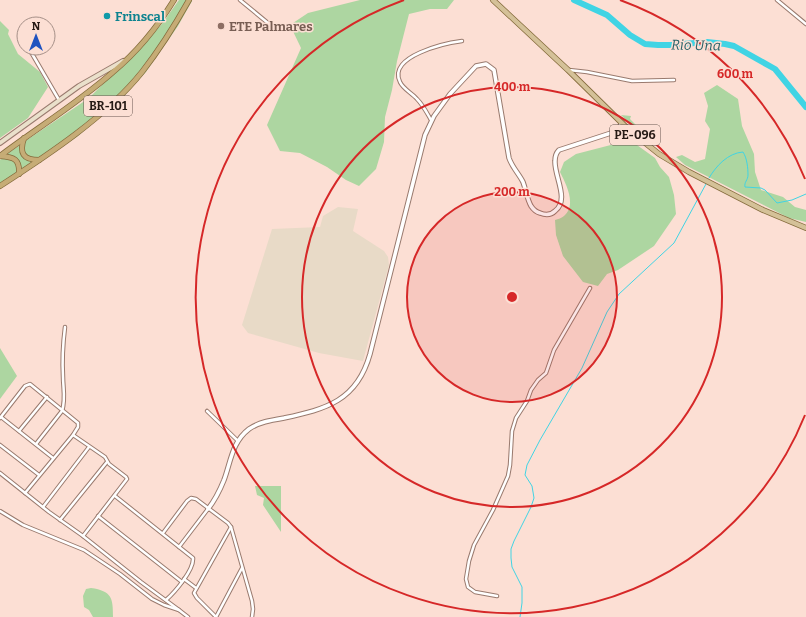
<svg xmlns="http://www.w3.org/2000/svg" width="806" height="617" font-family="Bitter,serif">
<rect width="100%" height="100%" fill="#fcdfd4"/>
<polygon fill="#e8dac7" points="338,207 358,209 353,231 384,251 388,257 389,265 363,361 319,353 248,333 242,325 272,229 320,227 323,216"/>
<g fill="#add6a1">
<path d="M179,0h11l2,1 -14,25 -32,46 -20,22 -48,42 -38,26c-16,2 -17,-7 -16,-20l65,-44 18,-18 17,-14 37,-41z"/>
<polygon points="360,0 454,0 447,9 430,9 409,14 397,61 392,90 385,117 384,142 376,169 359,186 346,180 327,167 300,153 280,151 267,125 301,48 290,25 308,13"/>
<polygon points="0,21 9,30 8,34 18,54 40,72 48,87 28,118 0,138"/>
<polygon points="717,85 738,99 742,126 754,154 755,172 761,190 783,197 795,207 806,210 806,222 789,218 685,165 676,157 682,155 695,162 705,159 710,129 705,121 708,106 704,93"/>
<polygon points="621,115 631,116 630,119 643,132 649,141"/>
<path d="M630,140l25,18 5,9 9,10 5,18 2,19 -22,32 -36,24 -11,4 -9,12 -15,-4 -20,-26 -7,-21 -1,-15c3,-1 7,-2 9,-4 13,-11 2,-32 -4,-44l4,-10 12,-8z"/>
<path d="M23,143l2,15 8,6 6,-1 -18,12c2,-13 -3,-21 -17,-19z"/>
<polygon points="3,158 15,158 20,175 0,189 0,160"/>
<polygon points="0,348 17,376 0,399"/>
<polygon points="255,486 281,486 281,532 263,505 264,498 257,495"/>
<path d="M91,588c21,3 22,10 22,29h-20l-4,-7 -5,-3 -1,-11 3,-7z"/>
</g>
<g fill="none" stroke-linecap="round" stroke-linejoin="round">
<g stroke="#40d4e4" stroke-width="1">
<path d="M709,178c7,-12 19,-25 34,-26 4,6 5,16 5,23 0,5 -4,7 -3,12l16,1 4,2 12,13 15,-3 14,-6"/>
<polyline points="520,617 522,603 522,587 512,567 511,558 511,549 514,541 531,507 534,498 532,486 525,475 527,465 540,440 582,368 607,312 619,294 674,243 706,184"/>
</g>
<polyline stroke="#40d4e4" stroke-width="6" points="574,0 607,15 630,35 645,44 658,45 671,45 707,42 725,44 734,46 775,69 806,107"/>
<g stroke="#997a6e" stroke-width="4.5">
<g id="minor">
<polyline points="240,0 274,28"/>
<polyline points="777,0 806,24"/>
<polyline points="31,52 59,100"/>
<polyline points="569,70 587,72 632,81 674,80"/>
<path d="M431,120c-4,-7 -8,-15 -14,-21 -5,-6 -14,-10 -17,-17 -13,-26 46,-39 62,-41"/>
<polyline points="207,411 238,441"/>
<polyline points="1,417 53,458"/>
<polyline points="0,418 25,386 30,384 78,423 78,427 73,435 25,493"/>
<polyline points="19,431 47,397"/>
<polyline points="73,435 105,457 109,464 126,477 127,479 83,536"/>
<path d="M36,444l26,-33c4,-12 1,-23 1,-34 -1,-17 0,-34 2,-50"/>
<polyline points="0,445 39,475"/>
<polyline points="0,473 49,512 83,536 141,582 179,610"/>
<path d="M115,496l78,62c1,12 -18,34 -27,42"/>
<polyline points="43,507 89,447"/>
<polyline points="0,511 23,525 84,550 120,574 152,599 164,605 179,610 188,617"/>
<polyline points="98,516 182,582"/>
<polyline points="60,520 107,462"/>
<polyline points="163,533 187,501 191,498 196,499 228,523 231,527 252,601 253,609 252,617"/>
<polyline points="179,547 208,509"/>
<polyline points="184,579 196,588"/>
<polyline points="497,596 475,592 468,587 466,579 469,561 474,545 493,510 508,476 510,465 512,431 516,418 527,401 531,390 538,380 546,373 554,350 590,288"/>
<polyline points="216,617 197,598 194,593 231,527"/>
<polyline points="216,617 242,568"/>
</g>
</g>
<g stroke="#997a6e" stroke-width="5.5">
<path id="tertiary" d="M208,509c7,-9 12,-19 16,-29 7,-19 8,-38 25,-51 10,-7 23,-9 35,-11 42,-9 73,-17 86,-64l55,-219 9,-19 16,-22 26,-28 10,-2 8,6 15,88c3,9 10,16 14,24 3,8 4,17 8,24 2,3 5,6 9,7 5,2 11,2 15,-2 15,-11 -1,-35 0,-50 0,-5 1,-8 4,-11l52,-17 7,-4 4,-6"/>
</g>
<g stroke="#997a6e" stroke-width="6">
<polyline id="secondary" points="0,143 79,86 123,61"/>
</g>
<g stroke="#856c3d" stroke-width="6">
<polyline id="primary" points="493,0 568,70 629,130 659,154 689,172 763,210 806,228"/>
</g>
<g stroke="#856c3d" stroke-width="6">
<g id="trunk">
<path d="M24,138c-5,15 -1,22 15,22"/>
<path d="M0,156c37,-28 78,-53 113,-84 24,-20 45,-46 61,-72"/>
<path d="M0,156c14,1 20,3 19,18"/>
<path d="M0,186c48,-31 107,-70 142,-114 18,-23 33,-47 47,-72"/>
</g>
</g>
<use href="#minor" stroke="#fff" stroke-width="2.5"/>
<use href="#tertiary" stroke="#fff" stroke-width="3.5"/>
<use href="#secondary" stroke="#eae0cb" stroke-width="4"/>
<use href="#primary" stroke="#d4c198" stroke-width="4.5"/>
<use href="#trunk" stroke="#c6ac76" stroke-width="4.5"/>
</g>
<circle cx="512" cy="297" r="105" fill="#d62828" fill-opacity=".12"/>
<g fill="none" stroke="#d62828" stroke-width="2">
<circle cx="512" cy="297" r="105"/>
<circle cx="512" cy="297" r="210"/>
<path d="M805 415A316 316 0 1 1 404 0M620 0A316 316 0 0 1 805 179"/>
</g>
<circle fill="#0f9aa8" stroke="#fcdfd4" stroke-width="1.5" cx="107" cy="16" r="4"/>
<circle fill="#8d6e63" stroke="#fcdfd4" stroke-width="1.5" cx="221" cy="26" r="4"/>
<g text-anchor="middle" stroke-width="3" stroke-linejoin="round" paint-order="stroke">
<g fill="#fcdfd4" stroke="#66554e" stroke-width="1">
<rect x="84" y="96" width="48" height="20" rx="3"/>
<rect x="610" y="125" width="50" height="20" rx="3"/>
</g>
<g font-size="12" font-weight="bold" fill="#261a15">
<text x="108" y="110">BR-101</text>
<text x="635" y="139">PE-096</text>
</g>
<g font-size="13" font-weight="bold" fill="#0d838f" stroke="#fcdfd4" text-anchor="start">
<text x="115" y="21">Frinscal</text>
</g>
<g font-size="13" font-weight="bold" fill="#785e54" stroke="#fcdfd4" text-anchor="start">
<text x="229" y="31">ETE Palmares</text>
</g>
<g font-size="14" font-style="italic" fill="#276268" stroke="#fcdfd4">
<text transform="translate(696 45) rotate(1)" y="5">Rio Una</text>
</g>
</g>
<circle cx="512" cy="297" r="6" fill="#d62828" stroke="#fcdfd4" stroke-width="2"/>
<g font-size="12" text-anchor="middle" font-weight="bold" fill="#d62828" stroke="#fcdfd4" stroke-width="3" stroke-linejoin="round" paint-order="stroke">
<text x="735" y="78">600 m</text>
<text x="512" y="91">400 m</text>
<text x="512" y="196">200 m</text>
</g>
<g transform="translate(36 36)"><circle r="19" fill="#fcdfd4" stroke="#a69088"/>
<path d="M0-3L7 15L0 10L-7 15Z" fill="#1f52bf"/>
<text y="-6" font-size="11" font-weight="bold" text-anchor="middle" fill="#261a15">N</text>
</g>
</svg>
